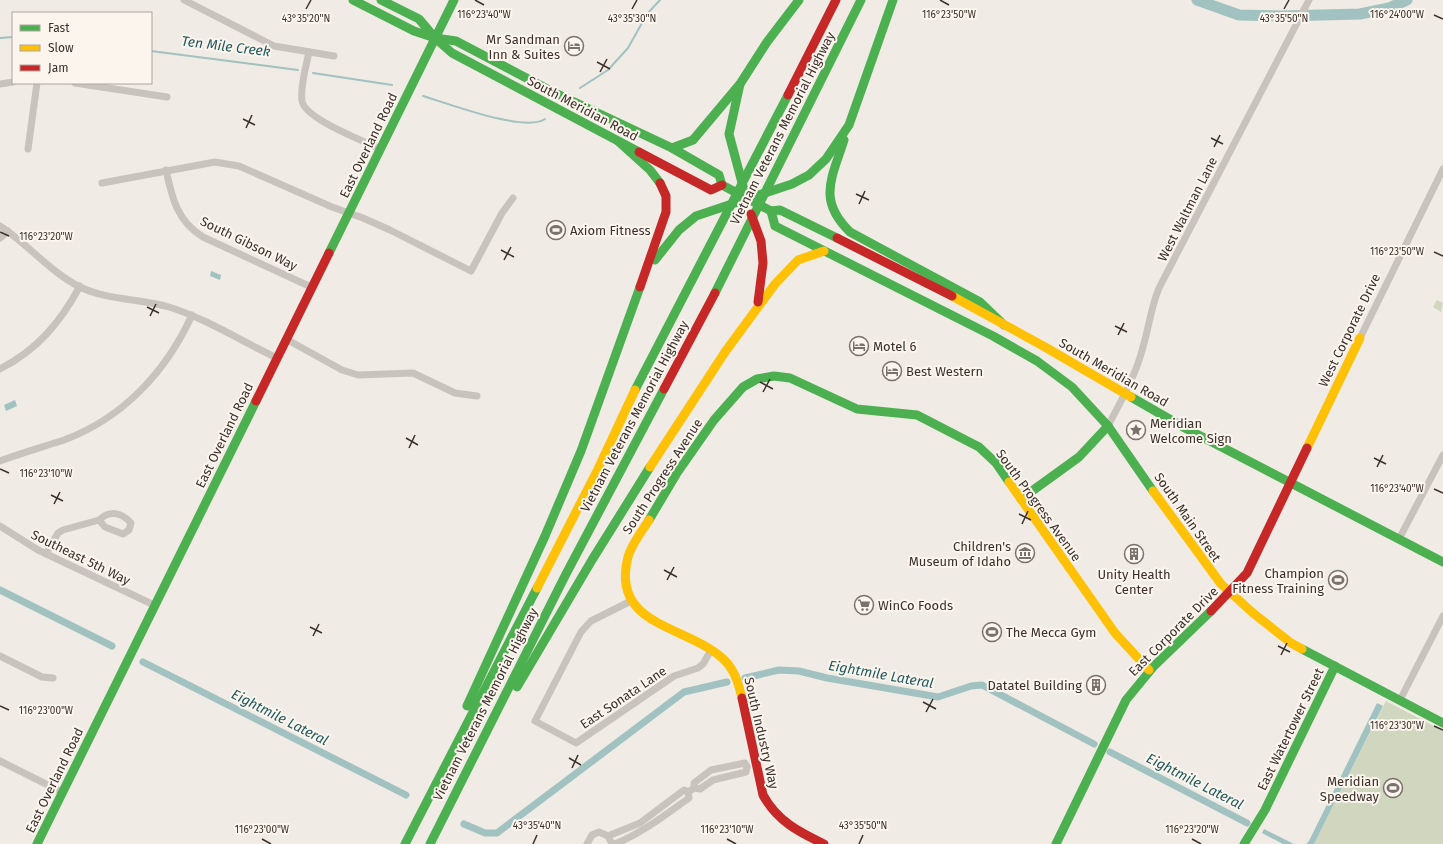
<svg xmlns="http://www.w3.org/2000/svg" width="1443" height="844" font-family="'Fira Sans',sans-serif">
<rect width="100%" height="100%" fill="#f0ebe5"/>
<g fill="#d1d6bf">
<polygon points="1437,300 1443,303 1441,312 1433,307"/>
<polygon points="1386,701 1443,731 1443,844 1314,844"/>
</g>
<g fill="#a1c2c1">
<polygon points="211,271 221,275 220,280 210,276"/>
<polygon points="15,400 17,406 6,411 4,405"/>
<polygon points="1377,703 1383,706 1314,844 1306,844 1309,841"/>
<polygon points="1264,829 1294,844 1283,844 1262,833"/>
</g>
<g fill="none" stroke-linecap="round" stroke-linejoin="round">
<g stroke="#a1c2c1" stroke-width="2">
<polyline points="0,38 13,37"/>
<polyline points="151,51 298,70"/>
<polyline points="313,73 392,85"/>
<polyline points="580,88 608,70 628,48 647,14 660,0"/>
<path d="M423,96c24,7 102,37 122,23"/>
</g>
<g stroke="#a1c2c1" stroke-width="7">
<polyline points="0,590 112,646"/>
<polyline points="143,662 406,795"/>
<polyline points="745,678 779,670 799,671 827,678 938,697 971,686 982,685 1094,744"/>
<polyline points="1110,752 1247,823"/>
<polyline points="464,824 485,833 497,833 684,692 727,682"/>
</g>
<polyline stroke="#a1c2c1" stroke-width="11" points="1197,0 1239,15 1283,16 1360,14 1389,8 1407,0"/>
<g stroke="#c9c3be" stroke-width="7">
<polyline points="184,0 274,46 334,56"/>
<path d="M309,52c-3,15 -9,34 -7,49 3,18 62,40 78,48"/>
<polyline points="75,83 167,97"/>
<polyline points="0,84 13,82"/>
<polyline points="28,149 37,83"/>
<path d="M166,170c6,28 11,51 37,67l108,50"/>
<polyline points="102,183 215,162 239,166 332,207 363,218 390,230 471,271 502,213 513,198"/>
<path d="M0,226c28,18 50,46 80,61 29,14 59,11 89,20 38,12 72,34 108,51"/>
<polyline points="0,238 8,231"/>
<polyline points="1360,338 1443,169"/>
<polyline points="286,339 342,370 358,375 413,373 455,393 477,396"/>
<path d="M0,369c37,-19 60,-46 80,-83"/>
<path d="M1108,426c13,-25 28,-51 35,-79 6,-20 8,-40 16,-59l150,-288"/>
<path d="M0,461c21,-8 43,-14 64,-21 59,-22 102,-68 128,-125"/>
<polyline points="0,526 38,550 154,605"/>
<polyline points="1399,539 1443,455"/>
<path d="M46,554l12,-21 5,-3 36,-10 6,7 18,7 6,-4 2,-7c-10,-11 -21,-13 -32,-3"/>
<polyline points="631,601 591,621 581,632 535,721 576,743 674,676 698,668 703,664 711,650"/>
<polyline points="0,656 42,677 53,678"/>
<polyline points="1400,700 1443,616"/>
<polyline points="0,761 62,792"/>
<polyline points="694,788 700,789 713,780 746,772 747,767"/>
<polyline points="688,792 694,788 694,783 711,770 745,763 747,767"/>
<polyline points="608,836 640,823 684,790 688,792"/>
<polyline points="587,844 592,835 599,832 608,836 612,844"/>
<path d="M615,844c27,-11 50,-29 74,-46l-1,-6"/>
</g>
<g stroke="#4caf50" stroke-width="9">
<polyline points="353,0 414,31 435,38 456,41 551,91 672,148 719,175 722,185 771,211 780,210 837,238"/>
<polyline points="381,0 419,19 435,38 452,53 639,152"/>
<polyline points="740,84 729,134 744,190"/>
<path d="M844,140c-12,38 -27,60 6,92l130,70 24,23"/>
<polyline points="619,142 650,170 660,183"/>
<polyline points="672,148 693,140 740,84 767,42 799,0"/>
<polyline points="771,211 775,226 993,336 1037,361 1072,387 1108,426 1153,491"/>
<polyline points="329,253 454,0"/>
<polyline points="655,260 679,230 696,216 792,184 809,175 826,159 849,125 893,0"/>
<polyline points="715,293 861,0"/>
<polyline points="635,390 788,95"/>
<polyline points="1131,397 1185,428 1443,562"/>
<polyline points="1021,499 1079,457 1108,426"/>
<polyline points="649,520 677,473 714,420 743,387 757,379 774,376 790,378 857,409 917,415 979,447 996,463 1009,482"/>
<polyline points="1302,649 1443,723"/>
<polyline points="517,687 592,560 650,467"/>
<polyline points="467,706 545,536 581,451 640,287"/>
<polyline points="37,844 256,401"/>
<polyline points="405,844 537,588"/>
<polyline points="430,844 566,574 664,389"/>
<polyline points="1056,844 1126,700 1154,666 1211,611"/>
<polyline points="1244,844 1265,810 1335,666"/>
</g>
<g stroke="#ffc107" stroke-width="9">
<polyline points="952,296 1045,347 1131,397"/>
<polyline points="1307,448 1360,338"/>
<polyline points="650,467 725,352 775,284 798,260 824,251"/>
<polyline points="1009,482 1115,633 1149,670"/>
<polyline points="1153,491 1221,584 1253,613 1291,643 1302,649"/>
<path d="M649,520c-7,11 -18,25 -21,37 -19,73 67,68 100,107 8,10 11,22 14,34"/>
<polyline points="537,588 598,469 635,390"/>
</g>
<g stroke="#c62828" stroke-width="9">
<polyline points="788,95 836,0"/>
<polyline points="639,152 711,190 722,185"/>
<polyline points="751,214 761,241 763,263 758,302"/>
<polyline points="837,238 952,296"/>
<polyline points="640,287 666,212 666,196 660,183"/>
<polyline points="664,389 715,293"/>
<polyline points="256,401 329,253"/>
<polyline points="1211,611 1247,573 1307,448"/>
<path d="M742,698l21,97c14,26 36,37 61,49"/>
</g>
</g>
<path fill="none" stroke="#3b302b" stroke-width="1.5" d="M475,0l9,5M940,0l9,5M306,9l5,-9M632,9l5,-9M1284,9l5,-9M1434,15l9,4M597,62l13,7M600,72l7,-13M243,119l12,6M246,128l6,-13M1211,138l12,6M1214,147l6,-12M856,194l13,6M859,204l6,-13M0,232l9,4M501,250l13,7M1434,252l9,4M504,260l7,-13M147,307l12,6M150,316l6,-12M1115,326l12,6M1118,335l6,-12M760,382l13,7M763,392l7,-13M406,438l12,7M409,448l6,-13M1374,458l12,6M1377,467l6,-12M0,469l9,4M1434,489l9,4M51,495l12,6M54,504l6,-12M1019,514l12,6M1022,524l6,-13M664,570l13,7M667,580l7,-13M310,627l12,6M313,636l6,-12M1278,646l12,6M1281,655l6,-12M923,702l13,7M0,706l9,4M926,712l7,-13M1434,726l9,4M569,758l12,7M572,768l6,-13M262,839l9,5M727,839l9,5M1192,839l9,5M533,844l4,-9M859,844l4,-9"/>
<defs>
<g id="hotel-ring" transform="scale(1)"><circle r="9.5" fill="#fbf5ee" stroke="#7a716c" stroke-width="1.5"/><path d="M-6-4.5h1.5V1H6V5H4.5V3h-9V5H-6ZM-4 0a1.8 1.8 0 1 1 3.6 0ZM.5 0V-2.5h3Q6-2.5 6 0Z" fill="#7a716c"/></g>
<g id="stadium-ring" transform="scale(1)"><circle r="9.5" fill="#fbf5ee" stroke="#7a716c" stroke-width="1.5"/><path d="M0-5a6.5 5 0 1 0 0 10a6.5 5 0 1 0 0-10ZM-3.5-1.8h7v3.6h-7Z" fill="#7a716c"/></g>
<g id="sight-ring" transform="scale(1)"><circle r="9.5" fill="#fbf5ee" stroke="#7a716c" stroke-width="1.5"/><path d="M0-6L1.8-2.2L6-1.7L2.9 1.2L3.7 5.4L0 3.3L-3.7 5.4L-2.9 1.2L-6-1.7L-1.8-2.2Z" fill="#7a716c"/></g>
<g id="museum-ring" transform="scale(1)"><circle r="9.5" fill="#fbf5ee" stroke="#7a716c" stroke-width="1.5"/><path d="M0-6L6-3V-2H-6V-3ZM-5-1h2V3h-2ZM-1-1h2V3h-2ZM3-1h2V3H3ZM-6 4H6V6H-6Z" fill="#7a716c"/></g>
<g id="building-ring" transform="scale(1)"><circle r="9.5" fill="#fbf5ee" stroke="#7a716c" stroke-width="1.5"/><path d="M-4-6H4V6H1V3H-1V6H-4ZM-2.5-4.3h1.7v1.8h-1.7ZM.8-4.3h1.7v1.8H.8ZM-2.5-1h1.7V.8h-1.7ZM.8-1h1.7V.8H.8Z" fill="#7a716c"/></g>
<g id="supermarket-ring" transform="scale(1)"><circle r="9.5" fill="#fbf5ee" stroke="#7a716c" stroke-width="1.5"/><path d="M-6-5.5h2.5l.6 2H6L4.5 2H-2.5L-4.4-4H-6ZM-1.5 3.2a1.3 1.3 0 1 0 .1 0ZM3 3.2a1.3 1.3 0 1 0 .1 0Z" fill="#7a716c"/></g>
</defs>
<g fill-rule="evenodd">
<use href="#hotel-ring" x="574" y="46"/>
<use href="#stadium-ring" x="556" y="230"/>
<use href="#hotel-ring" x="859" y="346"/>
<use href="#hotel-ring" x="892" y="371"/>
<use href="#sight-ring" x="1136" y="430"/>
<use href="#museum-ring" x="1025" y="553"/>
<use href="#building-ring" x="1134" y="554"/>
<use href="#stadium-ring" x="1338" y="580"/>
<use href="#supermarket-ring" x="864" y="605"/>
<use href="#stadium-ring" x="992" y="632"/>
<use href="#building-ring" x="1096" y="685"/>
<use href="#stadium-ring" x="1393" y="788"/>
</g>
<g text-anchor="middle" stroke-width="4" stroke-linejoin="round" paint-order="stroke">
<g font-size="13" fill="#3b302b" stroke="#fbf5ee" text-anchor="start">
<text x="560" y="44" text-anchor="end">Mr Sandman<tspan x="560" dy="15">Inn &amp; Suites</tspan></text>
<text x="570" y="235">Axiom Fitness</text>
<text x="873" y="351">Motel 6</text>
<text x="906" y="376">Best Western</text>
<text x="1150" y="428">Meridian<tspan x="1150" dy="15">Welcome Sign</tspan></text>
<text x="1011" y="551" text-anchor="end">Children's<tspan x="1011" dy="15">Museum of Idaho</tspan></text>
<text x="1324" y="578" text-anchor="end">Champion<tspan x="1324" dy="15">Fitness Training</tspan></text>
<text x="1134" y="579" text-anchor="middle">Unity Health<tspan x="1134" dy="15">Center</tspan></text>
<text x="878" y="610">WinCo Foods</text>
<text x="1006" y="637">The Mecca Gym</text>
<text x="1082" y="690" text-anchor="end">Datatel Building</text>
<text x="1379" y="786" text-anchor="end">Meridian<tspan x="1379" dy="15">Speedway</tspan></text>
</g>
<g font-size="13" fill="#3b302b" stroke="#fbf5ee">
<text transform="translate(583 108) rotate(28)" y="5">South Meridian Road</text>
<text transform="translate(782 128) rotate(-63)" y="5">Vietnam Veterans Memorial Highway</text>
<text transform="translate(368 145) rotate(-64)" y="5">East Overland Road</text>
<text transform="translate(1187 209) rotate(-63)" y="5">West Waltman Lane</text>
<text transform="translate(249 243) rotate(26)" y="5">South Gibson Way</text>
<text transform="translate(1349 330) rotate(-64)" y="5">West Corporate Drive</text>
<text transform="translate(1114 372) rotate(30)" y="5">South Meridian Road</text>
<text transform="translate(634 416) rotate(-62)" y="5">Vietnam Veterans Memorial Highway</text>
<text transform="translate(224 435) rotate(-64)" y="5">East Overland Road</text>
<text transform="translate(662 476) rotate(-57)" y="5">South Progress Avenue</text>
<text transform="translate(1039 505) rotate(54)" y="5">South Progress Avenue</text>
<text transform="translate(1188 517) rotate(55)" y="5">South Main Street</text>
<text transform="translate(81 557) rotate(26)" y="5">Southeast 5th Way</text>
<text transform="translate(1173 631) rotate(-45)" y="5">East Corporate Drive</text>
<text transform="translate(623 697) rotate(-34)" y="5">East Sonata Lane</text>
<text transform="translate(485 704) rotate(-63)" y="5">Vietnam Veterans Memorial Highway</text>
<text transform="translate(1290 729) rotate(-64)" y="5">East Watertower Street</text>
<text transform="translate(762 733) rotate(77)" y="5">South Industry Way</text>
<text transform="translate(54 780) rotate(-64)" y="5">East Overland Road</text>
</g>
<g font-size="14" font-style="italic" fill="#1f5a5e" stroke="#fbf5ee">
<text transform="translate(226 46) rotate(7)" y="5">Ten Mile Creek</text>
<text transform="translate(881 674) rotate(10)" y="5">Eightmile Lateral</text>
<text transform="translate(280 717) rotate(27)" y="5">Eightmile Lateral</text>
<text transform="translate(1195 781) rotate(27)" y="5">Eightmile Lateral</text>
</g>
</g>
<g font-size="10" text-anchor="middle" fill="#3b302b" stroke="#fbf5ee" stroke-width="4" stroke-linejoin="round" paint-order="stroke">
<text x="484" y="18">116°23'40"W</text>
<text x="949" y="18">116°23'50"W</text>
<text x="1397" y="18">116°24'00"W</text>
<text x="306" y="22">43°35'20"N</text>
<text x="632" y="22">43°35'30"N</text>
<text x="1284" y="22">43°35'50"N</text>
<text x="46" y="240">116°23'20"W</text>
<text x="1397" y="255">116°23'50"W</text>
<text x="46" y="477">116°23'10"W</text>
<text x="1397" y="492">116°23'40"W</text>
<text x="46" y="714">116°23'00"W</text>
<text x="1397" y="729">116°23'30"W</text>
<text x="537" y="829">43°35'40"N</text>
<text x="863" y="829">43°35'50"N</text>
<text x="262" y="833">116°23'00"W</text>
<text x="727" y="833">116°23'10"W</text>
<text x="1192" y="833">116°23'20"W</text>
</g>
<rect x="12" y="12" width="140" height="72" fill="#fbf5ee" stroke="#aea6a0"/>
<rect x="20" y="25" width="20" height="6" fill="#4caf50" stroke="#aea6a0"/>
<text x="48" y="32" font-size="12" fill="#3b302b">Fast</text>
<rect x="20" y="45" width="20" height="6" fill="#ffc107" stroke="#aea6a0"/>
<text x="48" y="52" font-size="12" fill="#3b302b">Slow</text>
<rect x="20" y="65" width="20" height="6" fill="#c62828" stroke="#aea6a0"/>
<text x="48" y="72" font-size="12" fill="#3b302b">Jam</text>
</svg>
